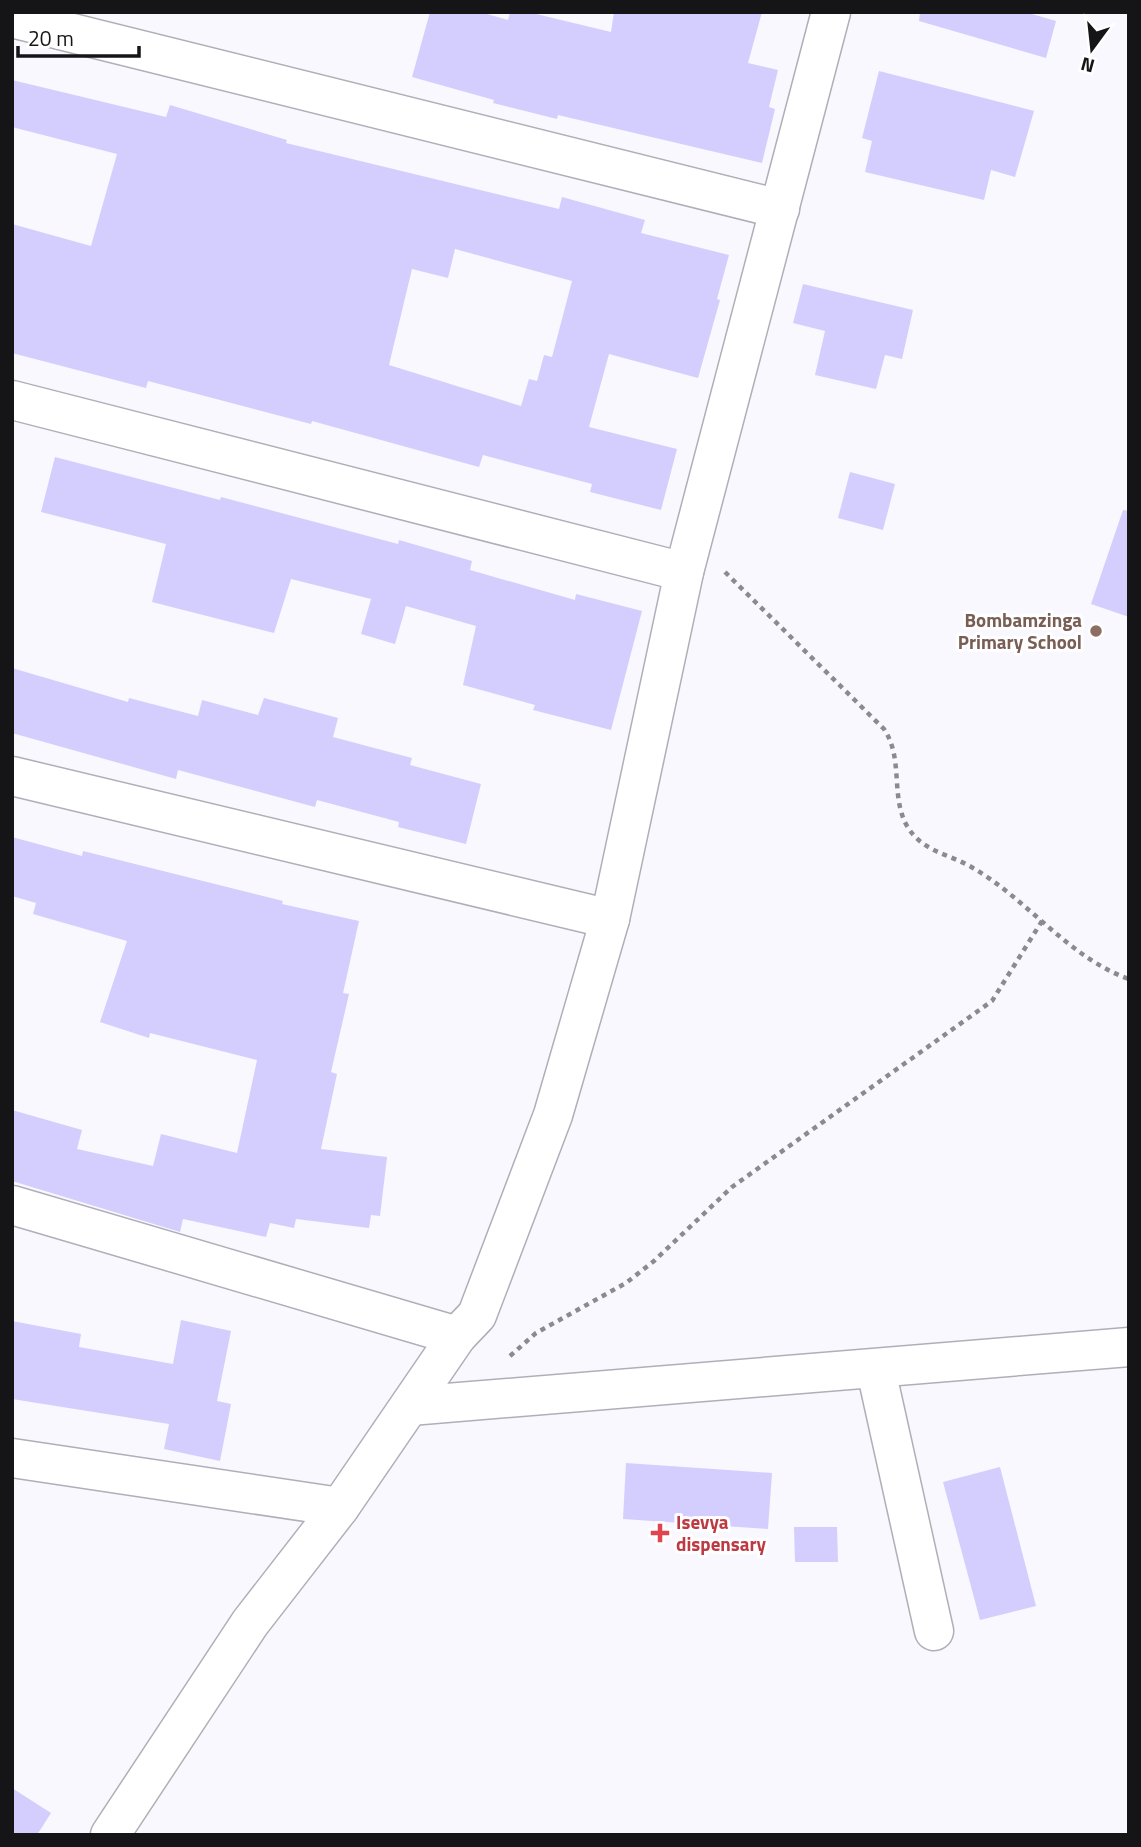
<svg xmlns="http://www.w3.org/2000/svg" width="1141" height="1847" font-family="'Titillium Web',sans-serif">
<rect width="100%" height="100%" fill="#f8f8fe"/>
<g fill="#d3cefd" fill-rule="evenodd">
<polygon points="430,12 480,12 508,20 510,12 528,12 611,32 614,12 762,12 748,63 778,70 769,107 775,109 762,163 558,115 557,119 493,103 494,100 412,77"/>
<polygon points="920,12 1025,12 1056,21 1046,58 919,21"/>
<polygon points="879,71 1034,111 1015,177 991,170 984,200 865,172 872,141 862,138"/>
<path d="M12,80l154,37 4,-12 117,35 -1,3 273,66 3,-12 83,23 -4,13 88,22 -12,44 3,1 -22,78 -89,-24 -20,73 88,22 -16,61 -71,-18 2,-8 -109,-29 -4,12 -167,-46 -1,3 -163,-43 -2,7 -134,-35v-129l79,22 26,-92 -105,-27zM455,249l117,32 -20,76 -8,-2 -7,26 -8,-2 -8,27 -132,-41 23,-96 36,9z"/>
<polygon points="803,284 913,310 902,359 885,355 876,389 815,375 825,331 793,323"/>
<polygon points="55,457 220,500 221,497 398,544 399,540 472,561 470,570 575,600 576,594 642,611 611,730 533,710 535,705 463,685 476,626 406,606 395,644 361,634 371,599 291,579 274,633 152,602 166,544 41,512"/>
<polygon points="850,472 895,484 883,530 838,518"/>
<polygon points="1123,510 1129,511 1129,617 1091,604"/>
<polygon points="12,668 128,702 129,698 198,716 202,700 258,715 264,698 338,718 333,737 412,758 410,765 481,784 466,844 398,827 399,822 317,800 315,807 178,770 176,779 12,733"/>
<polygon points="12,837 82,856 83,851 283,901 282,904 359,921 343,993 349,994 331,1072 337,1074 321,1149 387,1157 380,1216 371,1215 369,1228 296,1219 294,1228 270,1223 266,1237 183,1219 180,1232 12,1181 12,1110 82,1130 77,1149 153,1166 161,1134 237,1153 257,1060 150,1033 149,1038 100,1022 127,941 33,914 36,903 12,896"/>
<polygon points="181,1320 231,1331 217,1401 231,1404 220,1461 164,1449 169,1424 12,1399 12,1321 81,1334 79,1347 173,1364"/>
<polygon points="626,1463 772,1473 768,1529 623,1519"/>
<polygon points="1000,1467 1036,1606 980,1620 943,1482"/>
<polygon points="794,1527 837,1527 838,1562 795,1562"/>
<polygon points="12,1788 51,1813 37,1835 12,1835"/>
</g>
<g fill="none" stroke-linecap="round" stroke-linejoin="round">
<g stroke="#b0afb8" stroke-width="41">
<g id="minor">
<polyline points="12,18 780,209"/>
<polyline points="12,400 684,572"/>
<polyline points="12,776 610,919"/>
<polyline points="12,1205 457,1336"/>
<polyline points="876,1370 934,1631"/>
<polyline points="410,1406 1129,1347"/>
<polyline points="12,1458 340,1507"/>
<polyline points="110,1835 250,1623 340,1507 457,1336 477,1315 553,1115 610,919 684,572 831,12"/>
</g>
</g>
<g stroke="#8b8b8f" stroke-width="4.5" stroke-dasharray="5 5" stroke-linecap="butt">
<path d="M725,572l159,157c20,30 6,67 23,97 15,26 43,28 66,42 54,31 96,90 156,111"/>
<polyline points="510,1356 536,1333 626,1283 654,1261 732,1187 992,1001 1042,921"/>
</g>
<use href="#minor" stroke="#fff" stroke-width="38"/>
</g>
<circle fill="#8d6e63" stroke="#fff" stroke-width="2.5" cx="1096" cy="631" r="7"/>
<path fill="#e0444e" stroke="#fff" stroke-width="2.5" d="M656.5 1522.5h7v7h7v7h-7v7h-7v-7h-7v-7h7z"/>
<g text-anchor="middle" stroke-width="6" stroke-linejoin="round" paint-order="stroke">
<g font-size="19" font-weight="bold" fill="#785e54" stroke="#fff" text-anchor="end">
<text x="1082" y="627">Bombamzinga<tspan x="1082" dy="22">Primary School</tspan></text>
</g>
<g font-size="19" font-weight="bold" fill="#be3a42" stroke="#fff" text-anchor="start">
<text x="676" y="1529">Isevya<tspan x="676" dy="22">dispensary</tspan></text>
</g>
</g>
<rect width="1141" height="1847" fill="none" stroke="#151518" stroke-width="28"/>
<g transform="translate(1092 49) rotate(195)" stroke="#ffffff" stroke-width="5" paint-order="stroke">
<path d="M0-5L12 26L0 18L-12 26Z" fill="#151518"/>
<text y="-10" font-size="19" font-weight="bold" text-anchor="middle" fill="#151518">N</text>
</g>
<path d="M18 46v10h121v-10" fill="none" stroke="#151518" stroke-width="3.5"/>
<text x="28" y="46" font-size="21" fill="#151518" stroke="#ffffff" stroke-width="5" paint-order="stroke">20 m</text>
</svg>
